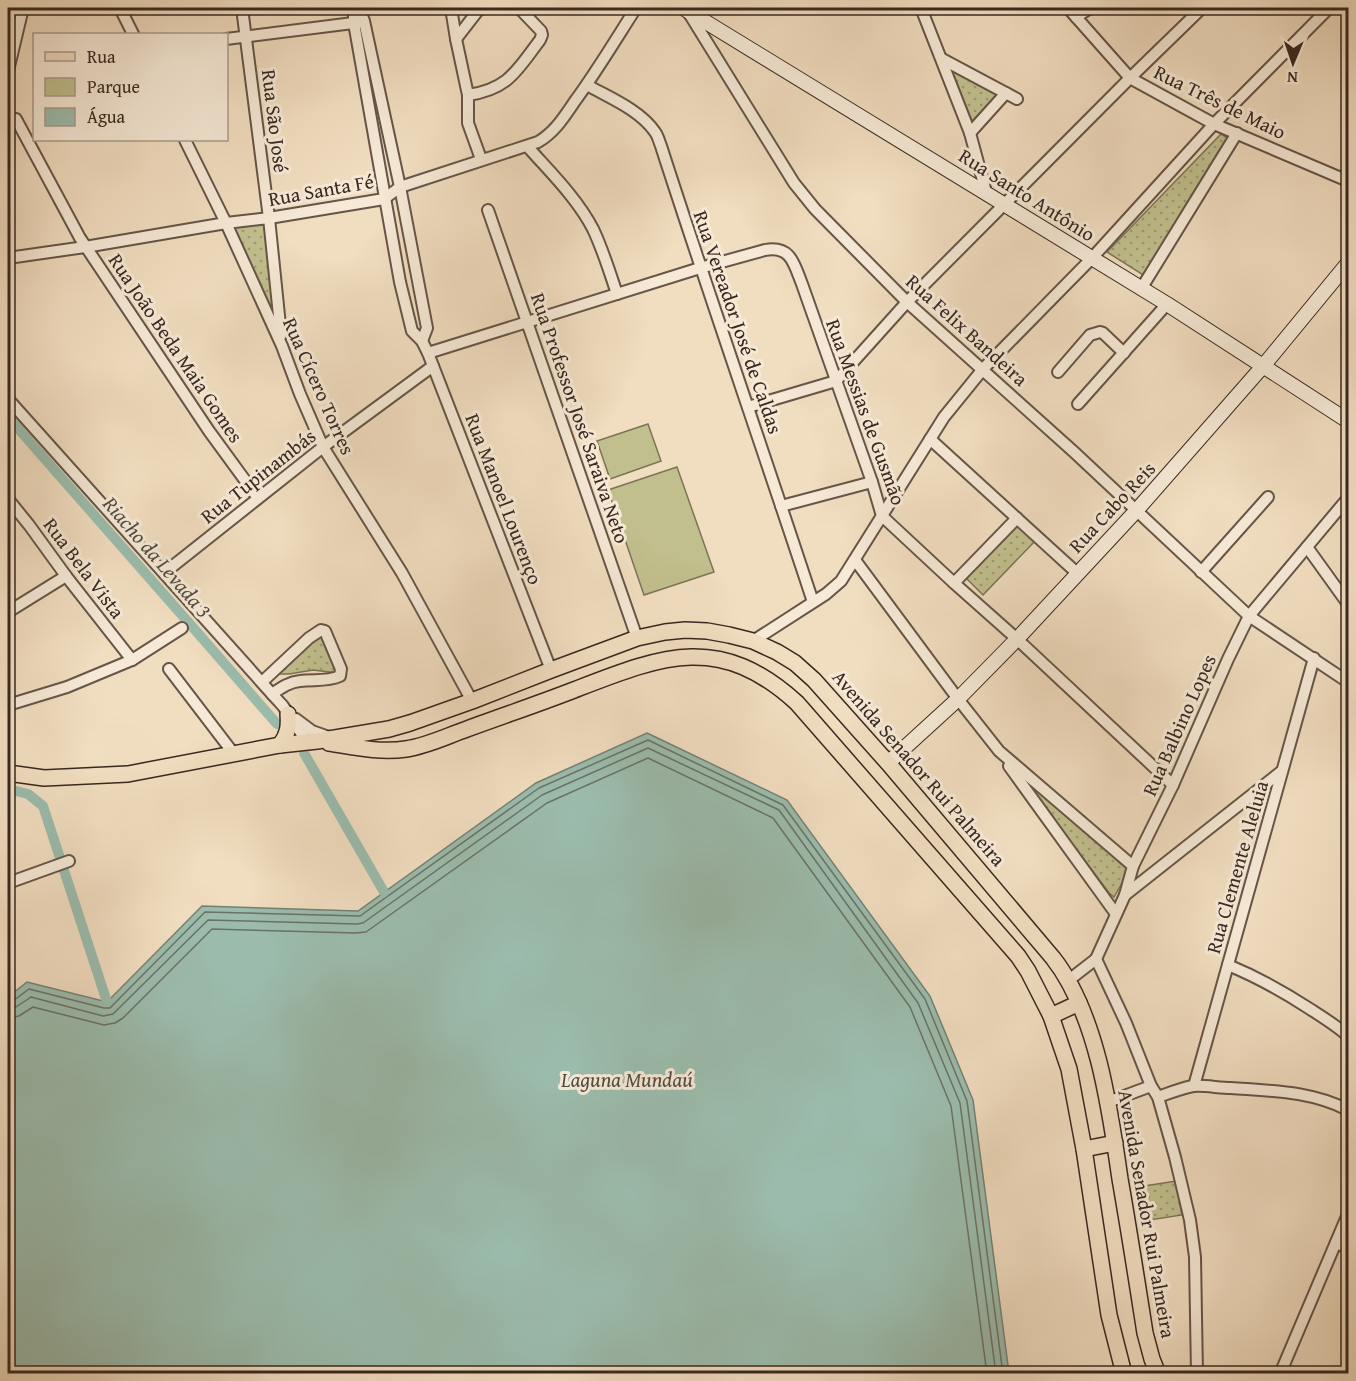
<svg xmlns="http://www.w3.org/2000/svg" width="1356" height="1381" font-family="'Gentium Book Plus',serif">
<defs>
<pattern id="green-dots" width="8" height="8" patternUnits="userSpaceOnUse" patternTransform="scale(1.5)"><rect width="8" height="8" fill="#c1bf8d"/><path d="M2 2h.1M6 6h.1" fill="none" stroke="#9e9b73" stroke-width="1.8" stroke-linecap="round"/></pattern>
</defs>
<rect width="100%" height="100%" fill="#f1ddc0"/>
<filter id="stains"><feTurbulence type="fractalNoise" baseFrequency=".00333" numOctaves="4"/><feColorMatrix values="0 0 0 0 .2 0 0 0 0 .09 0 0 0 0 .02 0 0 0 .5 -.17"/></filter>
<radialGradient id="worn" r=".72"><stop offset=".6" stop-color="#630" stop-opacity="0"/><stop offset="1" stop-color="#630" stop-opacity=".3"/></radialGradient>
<g fill="url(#green-dots)" stroke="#7c7456" stroke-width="1.5">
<polygon points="951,69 999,94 972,121"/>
<polygon points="1221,134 1231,140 1148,278 1107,252"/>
<polygon points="266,222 276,324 231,228"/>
<polygon points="1012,517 1036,540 983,595 961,573"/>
<polygon points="321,628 338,673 313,670 289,674 271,674"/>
<polygon points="1024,779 1031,781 1129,871 1114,897 1109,893"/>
<polygon points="1176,1181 1182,1215 1143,1221 1138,1187"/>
</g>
<g fill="#c1bf8d" stroke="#7c7456" stroke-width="1.5">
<polygon points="648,424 661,461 610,479 597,441"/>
<polygon points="677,467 714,572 644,595 608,490"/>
</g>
<polygon fill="#9bbcad" stroke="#738175" stroke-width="1.5" points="647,733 787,800 930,996 973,1100 1009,1373 8,1373 8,997 27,982 107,1002 202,906 358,911 536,783"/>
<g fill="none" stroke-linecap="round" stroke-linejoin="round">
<g stroke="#6a7266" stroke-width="1.5">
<polyline points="8,1002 13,1001 29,989 104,1008 110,1008 205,912 360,916 539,788 648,740 783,805 925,999 967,1101 1003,1374"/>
<polyline points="8,1009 16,1007 31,997 103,1016 113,1014 208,920 357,924 363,923 542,795 648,748 779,810 918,1003 960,1103 996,1374"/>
<polyline points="8,1018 19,1016 33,1007 104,1025 115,1023 123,1018 212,929 356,933 366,932 547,803 648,758 773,818 910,1007 951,1106 987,1374"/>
</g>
<g stroke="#9bbcad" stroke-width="10">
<polyline points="8,40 16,8"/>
<path d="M8,417c89,102 180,204 269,307"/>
<polyline points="304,753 384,892"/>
<polyline points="8,789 28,794 43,806 107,1002"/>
</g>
<g stroke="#665548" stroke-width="14">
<g id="street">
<polyline points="120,8 133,34"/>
<polyline points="242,8 269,218 281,335"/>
<polyline points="354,8 354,23 400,282 412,331 422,341 428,353 551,670"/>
<polyline points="359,8 364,21 400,187 427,328 422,341"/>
<polyline points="451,8 456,39 468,95 468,123 481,159"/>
<polyline points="699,8 687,10 794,183 815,209 907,302 1074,452 1249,616 1348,682"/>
<polyline points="921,8 970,133 986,192"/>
<polyline points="1068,8 1130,78 1214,124 1348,181"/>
<polyline points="1076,17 1090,8"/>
<polyline points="226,39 361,22"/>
<polyline points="456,39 480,8"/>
<polyline points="942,59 1017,99"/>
<polyline points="8,71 23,8"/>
<path d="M587,85c23,13 53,25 68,47 3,4 4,9 6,14 49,152 102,304 152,456"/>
<path d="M468,95c41,-6 49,-25 72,-55l2,-5 -1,-4 -22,-23"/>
<polyline points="16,119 80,238 209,431 258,498"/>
<polyline points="970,133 1006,93"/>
<polyline points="185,140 226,223 282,346 300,394 323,447 402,573 472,701"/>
<path d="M527,146c23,26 50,52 66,83 10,21 17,44 24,65"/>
<polyline points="488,210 637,638"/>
<path d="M8,258l77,-11 141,-24 43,-5 115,-19 16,-12 138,-45c17,-10 26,-25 37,-41 22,-30 41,-62 61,-93"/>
<polyline points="1141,289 1237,133"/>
<path d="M428,353l272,-85 65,-18c26,-5 29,14 37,34l70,198 10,34 72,67 63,56 156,146"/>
<polyline points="1058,372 1090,335 1100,332 1103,333 1124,353"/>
<polyline points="8,399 272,694 283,706 307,742"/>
<polyline points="1078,404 1167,304"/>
<polyline points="748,407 836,381 907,302 1130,78 1202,8"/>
<polyline points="930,439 1077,573"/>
<polyline points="8,499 29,525 66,576 132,660"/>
<polyline points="781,506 872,482"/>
<polyline points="1307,547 1348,604"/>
<polyline points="855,560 958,699 999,751 1133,866"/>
<polyline points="1201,572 1268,497"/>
<polyline points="164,573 323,447 433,366"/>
<polyline points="954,583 1017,518"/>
<polyline points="8,612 66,576"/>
<polyline points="753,641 826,594 841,581 944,417 983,369 1092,258 1214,124 1329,8"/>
<polyline points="169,669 234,754"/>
<path d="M262,682l47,-44 12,-8 4,1 16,38 -1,7c-13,6 -26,3 -40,5 -11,1 -19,7 -28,13"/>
<polyline points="8,705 67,687 132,660 182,628"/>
<polyline points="296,719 312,731 329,737"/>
<polyline points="1009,766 1116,914"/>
<polyline points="8,883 69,861"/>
<polyline points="1125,895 1282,771"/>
<polyline points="1096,959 1126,1023 1151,1086 1158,1097 1175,1157 1190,1220 1195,1257 1197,1374"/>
<path d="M1228,965c29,12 56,27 82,44 14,9 27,17 38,27"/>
<polyline points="1069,980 1096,959 1125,895 1133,866 1173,785 1228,659 1249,616 1348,498"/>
<polyline points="1194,1086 1314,658"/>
<path d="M1158,1097c11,-4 24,-9 35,-11 12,-1 26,2 38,2 41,3 80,3 117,22"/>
<polyline points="1108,1102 1151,1086"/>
<polyline points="1336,1243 1348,1248"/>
<polyline points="1280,1374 1348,1214"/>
</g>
</g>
<g stroke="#382820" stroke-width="16">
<g id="secondary">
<polyline points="683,8 1167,304 1348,421"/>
<polyline points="888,763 958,699 1017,639 1136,511 1264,365 1348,263"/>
</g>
</g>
<g stroke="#382820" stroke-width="18">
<g id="primary">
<path d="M329,743c25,4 51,10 77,6 21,-3 41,-13 61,-20 35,-13 71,-25 107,-39 88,-34 145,-58 223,13l221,253 10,15 23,45 18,53 15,80 25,166 15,59"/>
<path d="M280,745c8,-10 9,-19 8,-31"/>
<path d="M8,773l36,5 84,-4 152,-29 37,-4 72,-12 21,-6 62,-22 79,-31 86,-32 28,-6 20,-2 22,1 22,4 24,6 24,11 18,11 19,17 74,83 165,195c44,56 57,151 67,221 9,51 17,103 25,154l7,26 6,15"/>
<polyline points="1051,1016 1079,1003"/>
<polyline points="1084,1149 1115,1143"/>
</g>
</g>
<use href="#street" stroke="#f6e9d6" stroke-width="10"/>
<use href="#secondary" stroke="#f6e9d6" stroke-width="14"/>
<use href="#primary" stroke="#f1ddc0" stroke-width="15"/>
</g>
<g text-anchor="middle" stroke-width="6" stroke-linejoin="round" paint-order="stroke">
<g font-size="20" fill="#382820" stroke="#f6e9d6">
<text transform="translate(1220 102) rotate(26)" y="7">Rua Três de Maio</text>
<text transform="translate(275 121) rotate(83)" y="7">Rua São José</text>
<text transform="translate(321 190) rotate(-10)" y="7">Rua Santa Fé</text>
<text transform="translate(1027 195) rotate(32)" y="7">Rua Santo Antônio</text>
<text transform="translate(738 322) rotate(71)" y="7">Rua Vereador José de Caldas</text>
<text transform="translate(967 330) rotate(42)" y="7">Rua Felix Bandeira</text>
<text transform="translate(176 348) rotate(56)" y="7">Rua João Beda Maia Gomes</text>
<text transform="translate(319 386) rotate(66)" y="7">Rua Cícero Torres</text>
<text transform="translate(866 412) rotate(70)" y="7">Rua Messias de Gusmão</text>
<text transform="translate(580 418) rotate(71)" y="7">Rua Professor José Saraiva Neto</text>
<text transform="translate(258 476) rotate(-38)" y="7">Rua Tupinambás</text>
<text transform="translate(504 499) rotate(69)" y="7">Rua Manoel Lourenço</text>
<text transform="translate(1112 507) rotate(-47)" y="7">Rua Cabo Reis</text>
<text transform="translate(84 568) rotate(53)" y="7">Rua Bela Vista</text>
<text transform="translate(1179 725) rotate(-66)" y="7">Rua Balbino Lopes</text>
<text transform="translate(919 768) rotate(49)" y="7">Avenida Senador Rui Palmeira</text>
<text transform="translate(1237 867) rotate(-74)" y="7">Rua Clemente Aleluia</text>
<text transform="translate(1147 1214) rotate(80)" y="7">Avenida Senador Rui Palmeira</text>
</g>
<g font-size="21" font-style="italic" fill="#514d43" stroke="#f6e9d6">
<text transform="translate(157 557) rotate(49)" y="7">Riacho da Levada 3</text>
<text x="627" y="1087">Laguna Mundaú</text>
</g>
</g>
<rect width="1356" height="1381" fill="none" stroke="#f1ddc0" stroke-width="30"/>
<rect x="9" y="9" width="1338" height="1363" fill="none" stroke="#382820" stroke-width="3"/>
<rect x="15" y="15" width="1326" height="1351" fill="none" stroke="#382820" stroke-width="1.5"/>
<rect x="33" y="33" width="195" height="108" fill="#f6e9d6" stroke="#aa9c8d" stroke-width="1.5"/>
<rect x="45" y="52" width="30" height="9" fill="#f1ddc0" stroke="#aa9c8d" stroke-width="1.5"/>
<text x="87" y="63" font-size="18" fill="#382820">Rua</text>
<rect x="45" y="78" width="30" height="18" fill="#c1bf8d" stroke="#aa9c8d" stroke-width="1.5"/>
<text x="87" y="93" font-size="18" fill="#382820">Parque</text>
<rect x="45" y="108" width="30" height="18" fill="#9bbcad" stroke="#aa9c8d" stroke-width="1.5"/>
<text x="87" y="123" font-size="18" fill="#382820">Água</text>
<g transform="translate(1293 63) rotate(182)" stroke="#f6e9d6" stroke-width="4.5" paint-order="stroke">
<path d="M0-4.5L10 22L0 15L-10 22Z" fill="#382820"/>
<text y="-9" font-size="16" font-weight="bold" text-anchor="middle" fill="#382820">N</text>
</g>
<rect width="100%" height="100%" filter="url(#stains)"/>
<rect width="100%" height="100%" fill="url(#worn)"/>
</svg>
